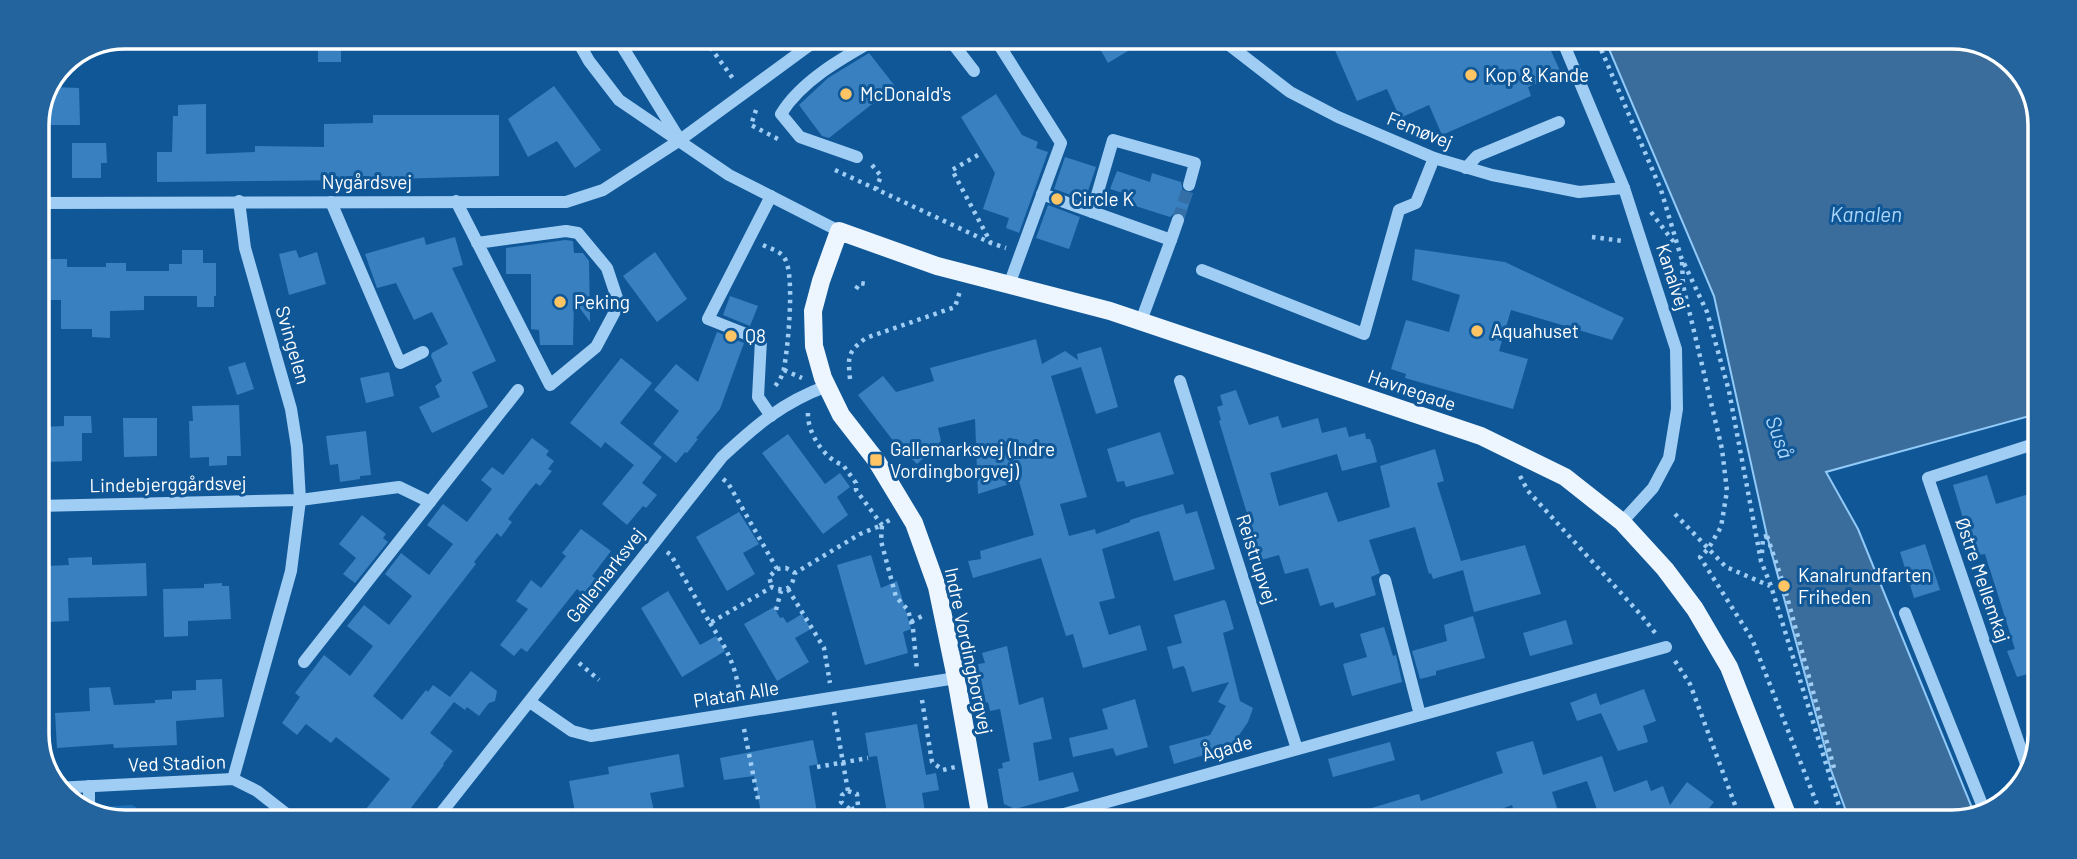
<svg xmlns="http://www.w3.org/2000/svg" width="2077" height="859" font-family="Barlow,sans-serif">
<rect width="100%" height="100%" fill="#105797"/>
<polygon fill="#1e6fb5" points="132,805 151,816 92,816 81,808"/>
<polygon fill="#3a6d9c" stroke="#91caf8" stroke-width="2" points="1606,42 1985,43 2022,72 2040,119 2037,414 1826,472 1858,529 1975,815 1952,822 1850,822 1831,770 1767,536 1714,296"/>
<g fill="#3880c0">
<polygon points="318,37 341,38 341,62 318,62"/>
<polygon points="1095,40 1146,40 1108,63"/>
<polygon points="1331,41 1547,42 1561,73 1528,87 1531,96 1442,135 1429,105 1400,118 1387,89 1357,101"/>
<polygon points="869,53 895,86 829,138 822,136 799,105 828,78"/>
<polygon points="554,86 601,150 575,168 557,141 528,157 508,119"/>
<polygon points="52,87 79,88 80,125 37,125 37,120"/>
<polygon points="996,94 1022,135 1038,142 1036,148 1048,152 1019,233 1006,228 1009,218 983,209 995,173 961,117"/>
<polygon points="206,104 206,154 255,152 255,146 324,147 324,124 373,123 373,115 499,115 499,176 358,180 157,182 157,152 172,152 173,116 178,116 178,105"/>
<polygon points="72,143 106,143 107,163 101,163 101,178 72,178"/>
<polygon points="1065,157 1096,167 1085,200 1054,189"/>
<polygon points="1117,171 1150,182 1152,173 1181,182 1183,192 1193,193 1185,216 1177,211 1170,217 1123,202 1126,194 1110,189"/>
<polygon points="1048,205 1080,217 1069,249 1036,238"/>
<polygon points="424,237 426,245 455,237 463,265 452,268 496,361 472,372 488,407 432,433 419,407 440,397 435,386 442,381 431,356 432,353 448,344 432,312 414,320 396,283 377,288 365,254"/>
<polygon points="565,240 573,241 574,253 583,253 589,261 590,322 574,300 573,345 540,345 539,330 531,329 531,274 506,274 506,248"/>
<polygon points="1415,249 1505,262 1624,318 1612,340 1511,310 1499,351 1528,359 1513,409 1405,378 1406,374 1391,369 1406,320 1449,332 1460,295 1412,280"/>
<polygon points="182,250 203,250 203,263 216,263 216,296 214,296 214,307 197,307 197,296 144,296 144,310 110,311 110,338 92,337 92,329 61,329 61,300 37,300 37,267 49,267 49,259 67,259 67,267 106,267 106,263 126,263 126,271 169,271 169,264 182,264"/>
<polygon points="296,250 299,258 317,252 326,284 289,295 279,254"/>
<polygon points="655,252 687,299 657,322 623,276"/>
<polygon points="730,296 758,306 750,326 723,315"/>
<polygon points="717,332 744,343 720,409 696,438 698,439 687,453 685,452 676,463 653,444 679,411 654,390 676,364 698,382"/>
<polygon points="1036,339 1042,364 1065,351 1078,360 1077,354 1101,347 1118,407 1096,414 1081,367 1051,376 1087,497 1060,504 1069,536 1095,529 1096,534 1130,522 1130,520 1136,518 1183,504 1186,514 1197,511 1215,569 1174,581 1159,531 1102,549 1115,598 1099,602 1109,635 1140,625 1147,650 1083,668 1073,634 1066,636 1041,558 973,578 968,561 981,559 980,551 1034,535 1019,481 978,494 975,419 938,428 941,441 917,464 891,438 858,395 883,376 896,392 934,381 930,368"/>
<polygon points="621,358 652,383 620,423 662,457 642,483 657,495 646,508 643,506 627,525 602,504 634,465 605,442 601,448 570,423"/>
<polygon points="245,362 254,389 237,395 228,367"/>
<polygon points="389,372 394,396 366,403 360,378"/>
<polygon points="1236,390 1249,425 1278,416 1282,428 1318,418 1322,433 1346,427 1349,437 1365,433 1366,439 1370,439 1373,446 1377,462 1342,471 1337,454 1270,473 1279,506 1327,492 1338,522 1390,507 1380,466 1435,449 1444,481 1437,483 1461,561 1525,545 1541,594 1474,612 1463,570 1433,579 1431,573 1429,574 1415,527 1369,540 1380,573 1371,577 1376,595 1335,608 1333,602 1320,606 1308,568 1285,574 1279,555 1261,560 1219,421 1221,420 1217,407 1223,405 1220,395"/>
<polygon points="239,405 241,456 227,456 227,465 209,466 209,457 190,458 189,421 193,421 192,406"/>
<polygon points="64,416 91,416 92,433 82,433 82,461 43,462 43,427 64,426"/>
<polygon points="123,418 157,418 157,456 124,457"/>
<polygon points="366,431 371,475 360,476 360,479 340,482 338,464 330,465 326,436"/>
<polygon points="1160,432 1174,474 1126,487 1124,481 1117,482 1107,449"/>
<polygon points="788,434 825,484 840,473 850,487 837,497 848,515 823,534 762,453"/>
<polygon points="532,438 549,451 546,455 554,461 548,469 552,471 540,486 536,483 530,490 508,519 512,522 501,537 497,533 474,562 476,564 373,696 402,720 426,690 428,692 433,685 450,697 471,671 497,691 495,701 489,703 479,716 467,707 465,710 454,702 430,733 453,751 443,764 444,765 404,817 375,817 366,809 390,779 336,737 331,743 306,724 297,735 282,723 300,697 295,693 324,655 350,676 373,646 347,626 364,605 389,625 412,596 385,574 401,553 429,575 453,544 427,525 443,504 467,522 492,489 481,480 492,467 503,475"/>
<polygon points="1987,475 1996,504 2036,492 2035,672 2017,677 2007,651 2015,649 1985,554 1979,555 1972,548 1953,485"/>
<polygon points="739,512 759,544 743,553 755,574 727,591 696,537"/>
<polygon points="362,515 386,534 383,538 388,542 355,583 343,574 356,558 339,544"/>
<polygon points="581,529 611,551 592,576 596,579 583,594 577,589 527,652 521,648 514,656 500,645 528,609 516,601 531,580 541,588 566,556 562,553"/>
<polygon points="1925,544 1940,590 1914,598 1900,552"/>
<polygon points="871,555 881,588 897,581 911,629 903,632 908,653 865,665 837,565"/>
<polygon points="92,557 92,565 146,563 147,596 68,598 69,621 48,622 46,566 69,565 68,558"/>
<polygon points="222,583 222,586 229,586 231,619 188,621 188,636 164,637 163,589 204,588 204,584"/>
<polygon points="668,591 700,645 716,636 725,651 682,677 641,608"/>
<polygon points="1224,600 1226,602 1234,629 1223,633 1240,701 1253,708 1248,722 1231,747 1174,764 1169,746 1210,735 1226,706 1218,702 1229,682 1192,692 1185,668 1183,666 1173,669 1167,647 1182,643 1174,615"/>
<polygon points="774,607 780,618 783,617 787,623 802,614 811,629 795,638 809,662 777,681 744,624"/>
<polygon points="1473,616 1485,658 1436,671 1436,675 1420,679 1412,651 1447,641 1444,625"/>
<polygon points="1566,620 1573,644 1530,656 1523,633"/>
<polygon points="1384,627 1393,656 1396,655 1402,682 1352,696 1343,664 1367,657 1360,634"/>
<polygon points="1007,646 1019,705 1043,697 1052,739 1033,743 1039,781 1073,772 1079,791 1015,809 1004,804 998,769 1003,768 1002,763 1010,761 1000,709 990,711 988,702 986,703 978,664 985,663 982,653"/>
<polygon points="222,679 224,717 176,721 177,745 114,748 113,744 57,748 55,713 90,711 89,688 110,687 114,705 155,703 155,700 172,699 172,691 196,690 196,680"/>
<polygon points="1644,689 1656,721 1643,726 1648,742 1618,751 1601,713 1577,721 1570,703 1596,693 1600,705"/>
<polygon points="1135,699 1148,747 1116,756 1113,748 1073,757 1069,738 1108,729 1102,709"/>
<polygon points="917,724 926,775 936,773 939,790 922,793 926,819 888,818 877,756 869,757 865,733"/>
<polygon points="813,740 818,764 809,766 818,818 762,818 754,776 724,780 720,758"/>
<polygon points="1533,741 1543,775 1602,756 1614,792 1647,780 1651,791 1663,786 1670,805 1687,782 1714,802 1699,821 1601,821 1587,781 1552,792 1561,821 1517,821 1512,805 1469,821 1346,820 1345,816 1415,795 1419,794 1421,801 1503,773 1496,752"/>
<polygon points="1390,742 1395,760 1333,777 1328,759"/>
<polygon points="679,754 684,787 650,793 654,811 623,818 622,810 576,817 569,781 609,774 608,767"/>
</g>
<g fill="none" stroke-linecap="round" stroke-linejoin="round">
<polyline stroke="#3470a7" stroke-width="12" stroke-dasharray="12 6" stroke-linecap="butt" points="1178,220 1189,185"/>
<g stroke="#a0cdf4" stroke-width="4.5" stroke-dasharray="3.5 5" stroke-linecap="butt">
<polyline points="696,39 708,44 734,80"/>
<polyline points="1598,42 1661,190 1681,257 1707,312 1729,391 1761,561 1771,586 1844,822"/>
<polyline points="756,110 751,125 778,139"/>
<polyline points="978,155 952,170 991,243 1006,248"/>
<polyline points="872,165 881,176 876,189 991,243"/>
<polyline points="835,170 876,189"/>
<polyline points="1651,212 1675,244"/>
<polyline points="1592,237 1623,241"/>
<path d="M763,245c8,4 18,6 22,14 10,17 3,88 -1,109 -1,7 -5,14 -10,19"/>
<polyline points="1682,262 1683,285 1722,449 1727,491 1721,527 1708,549 1700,557 1752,639 1824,822"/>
<polyline points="856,289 860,283 866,284"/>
<polyline points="784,370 802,378"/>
<path d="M850,379c-2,-22 -3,-27 16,-41l89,-31 5,-16"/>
<path d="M808,413c-1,19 16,46 35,52l13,18v7l26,35 9,-6"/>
<polyline points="1520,476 1528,491 1641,615 1656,634"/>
<polyline points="723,479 728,483 777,569 769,577 772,587"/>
<polyline points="1675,514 1726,567 1770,586"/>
<polyline points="1767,536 1784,586 1834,768"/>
<path d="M667,552l4,3 39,68 62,-36c15,6 20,1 23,-14l65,-39 22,-9 -1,16 15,56 12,13 5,19 4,41"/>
<polyline points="1762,553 1763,537 1767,536"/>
<polyline points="777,569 786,568 795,573"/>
<polyline points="788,589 824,648 830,683"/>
<polyline points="776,610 781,591"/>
<polyline points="911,622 926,614"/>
<path d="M710,623c17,27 25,40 30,73"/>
<polyline points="1675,661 1690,684 1741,821"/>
<polyline points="579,663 599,680"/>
<polyline points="922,700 932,762 943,770 955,767"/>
<polyline points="834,712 848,791 842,795 841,802 851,810 853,818"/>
<polyline points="744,729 759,804"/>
<polyline points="817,767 868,758"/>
<polyline points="848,791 857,794 858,806 851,810"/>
</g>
<g stroke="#a0cdf4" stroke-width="12">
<polyline points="576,38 589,61 619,100 729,175 839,231"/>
<polyline points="617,38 678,137"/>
<polyline points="950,40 974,71"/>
<polyline points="996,40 1061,143 1009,285"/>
<polyline points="1224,41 1290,92 1338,117 1434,158 1492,175 1579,192 1624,188"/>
<polyline points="1563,42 1624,188 1676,349 1677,409 1669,458 1653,488 1622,522"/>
<path d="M857,157l-57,-20 -19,-23c20,-33 61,-56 95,-75"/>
<polyline points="1466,168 1477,156 1559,122"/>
<polyline points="1042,194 1171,240 1141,321"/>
<polyline points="456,201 550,385 596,347 619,304 607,268 578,233 566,231 477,243"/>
<polyline points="331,202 400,363 423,352"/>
<polyline points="37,203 566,202 603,190 680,140 818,39"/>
<polyline points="1092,212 1113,140 1195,163 1189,185"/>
<polyline points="1171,240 1178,220"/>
<polyline points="1202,270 1364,334 1399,210 1416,203 1434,158"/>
<polyline points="1180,381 1297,749"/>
<polyline points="771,416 758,397 761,340 708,319 771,196"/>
<polyline points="37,506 300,500 399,487 430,502"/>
<polyline points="1385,580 1420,715"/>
<polyline points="1905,613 1985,812"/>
<polyline points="304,662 518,390"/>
<polyline points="530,702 572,731 591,736 956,678"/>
<polyline points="2029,773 1928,478 2037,443"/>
<polyline points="233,779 291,571 300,500 297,447 291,409 245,248 239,201"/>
<polyline points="55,788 233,779 257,791 289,816"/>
<polyline points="89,813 89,786"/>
<path d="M438,817l284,-360c33,-31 61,-55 105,-71"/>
<polyline points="1046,819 1666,647"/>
</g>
<polyline stroke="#edf6ff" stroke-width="18" points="981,819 956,678 937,587 914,523 876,460 841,415 823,378 814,346 813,311 821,281 839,231 937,266 1110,311 1481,436 1565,477 1622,522 1665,569 1695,609 1729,667 1790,822"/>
</g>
<g fill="#ffc463" stroke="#105797" stroke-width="2.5">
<circle cx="1471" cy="75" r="7"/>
<circle cx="846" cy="94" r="7"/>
<circle cx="1057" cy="199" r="7"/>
<circle cx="560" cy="302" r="7"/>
<circle cx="1477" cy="331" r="7"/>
<circle cx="731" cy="336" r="7"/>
<rect x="869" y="453" width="14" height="14" rx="3.5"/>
<circle cx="1784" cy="586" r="7"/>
</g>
<g text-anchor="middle" stroke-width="6" stroke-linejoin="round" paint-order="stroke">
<g font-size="19" fill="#fff" stroke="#105797" text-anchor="start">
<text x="1485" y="82">Kop &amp; Kande</text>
<text x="860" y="101">McDonald's</text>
<text x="1071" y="206">Circle K</text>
<text x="574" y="309">Peking</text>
<text x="1491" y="338">Aquahuset</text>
<text x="745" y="343">Q8</text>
<text x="890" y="456">Gallemarksvej (Indre<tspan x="890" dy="22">Vordingborgvej)</tspan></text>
<text x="1798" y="582">Kanalrundfarten<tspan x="1798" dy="22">Friheden</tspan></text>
</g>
<g font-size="19" fill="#fff" stroke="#105797">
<text transform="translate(1420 130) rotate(22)" y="7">Femøvej</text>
<text x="367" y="189">Nygårdsvej</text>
<text transform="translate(1673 277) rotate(72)" y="7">Kanalvej</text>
<text transform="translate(293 345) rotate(74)" y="7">Svingelen</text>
<text transform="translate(1412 390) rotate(19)" y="7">Havnegade</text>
<text transform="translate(168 484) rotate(-1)" y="7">Lindebjerggårdsvej</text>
<text transform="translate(1257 559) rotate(72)" y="7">Reistrupvej</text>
<text transform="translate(605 575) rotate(-52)" y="7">Gallemarksvej</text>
<text transform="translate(1983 580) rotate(71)" y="7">Østre Mellemkaj</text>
<text transform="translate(969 651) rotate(78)" y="7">Indre Vordingborgvej</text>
<text transform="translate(736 694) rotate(-9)" y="7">Platan Alle</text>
<text transform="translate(1227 748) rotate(-16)" y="7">Ågade</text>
<text transform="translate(177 763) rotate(-2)" y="7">Ved Stadion</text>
</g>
<g font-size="21" font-style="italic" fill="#acd7fb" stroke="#105797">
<text x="1866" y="222">Kanalen</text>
<text transform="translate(1779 437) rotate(70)" y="7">Suså</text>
</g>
</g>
<path d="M0 0H2077V859H0ZM125 49H1952A76 76 0 0 1 2028 125V734A76 76 0 0 1 1952 810H125A76 76 0 0 1 49 734V125A76 76 0 0 1 125 49Z" fill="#23649f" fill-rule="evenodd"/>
<path fill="none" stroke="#fff" stroke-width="3.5" d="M125 49H1952A76 76 0 0 1 2028 125V734A76 76 0 0 1 1952 810H125A76 76 0 0 1 49 734V125A76 76 0 0 1 125 49Z"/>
</svg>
